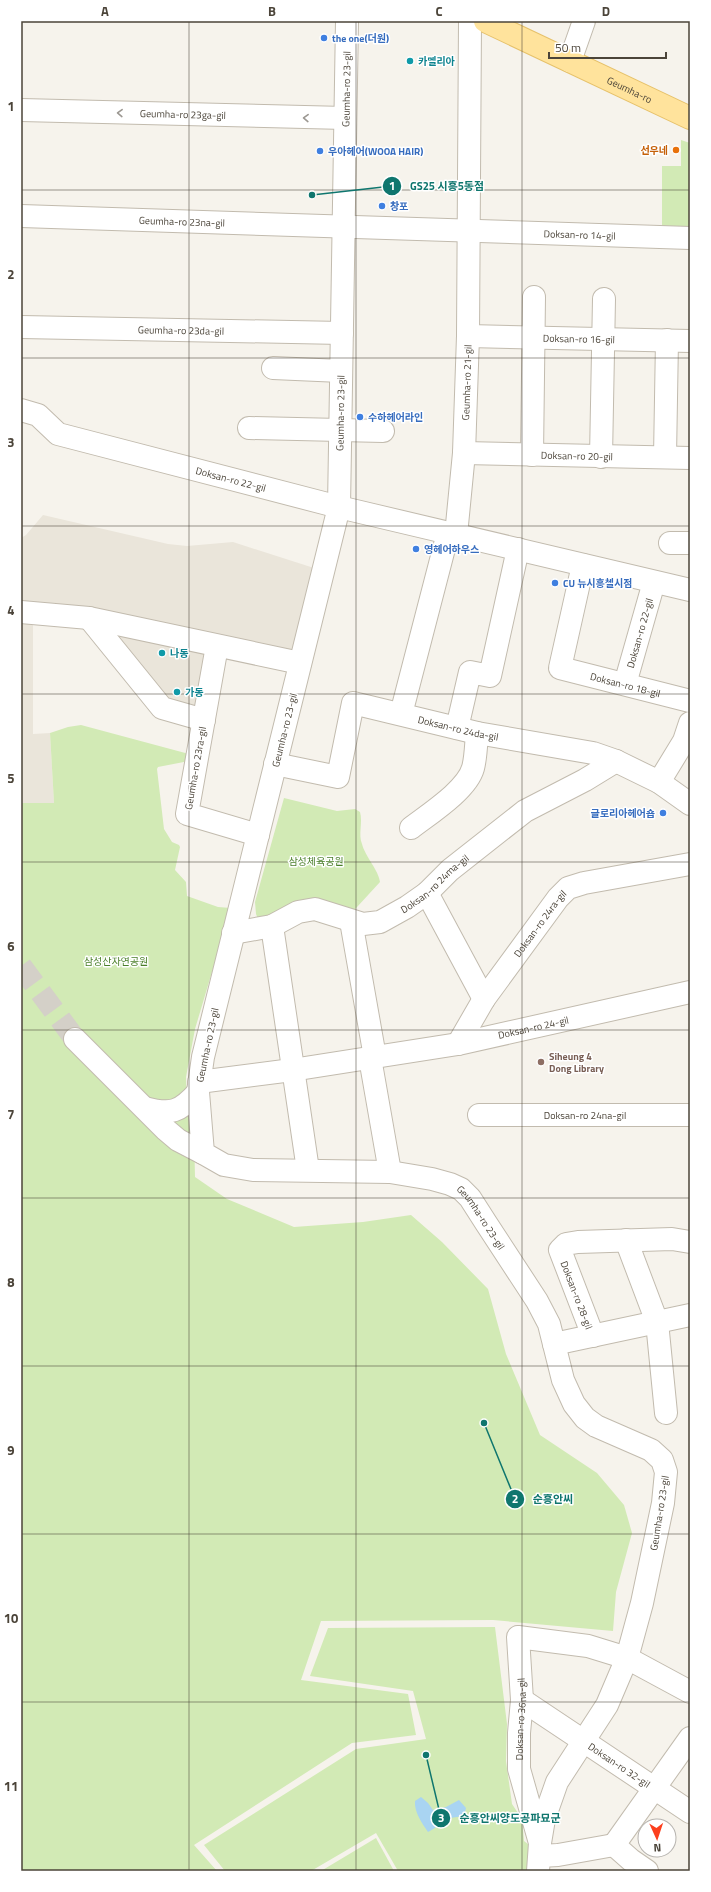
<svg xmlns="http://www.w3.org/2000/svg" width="711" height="1892" font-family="'Titillium Web','Noto Sans KR',sans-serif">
<rect width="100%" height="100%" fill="#f6f3ec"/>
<g fill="#eae5da">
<polygon points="43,515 168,544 187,546 233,542 314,568 292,651 21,603 21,538 26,535"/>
<polygon points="89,618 217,646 204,720 162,708"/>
<polygon points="21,620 33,620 33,734 50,733 54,803 21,803"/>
</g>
<g fill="#d2eab5">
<polygon points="681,140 690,143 690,232 662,232 662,166 681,166"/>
<polygon points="81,725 189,754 189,761 158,767 157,769 164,829 172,842 179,845 180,847 175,870 186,882 187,896 218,907 231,908 195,1029 186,1077 187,1111 194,1132 195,1177 227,1199 294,1227 363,1222 411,1215 442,1242 488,1289 506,1354 540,1435 597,1473 624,1505 632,1533 616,1592 613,1631 493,1620 321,1621 301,1680 408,1694 416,1735 352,1743 194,1845 217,1871 21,1871 21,803 54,803 50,733 68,727"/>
<path d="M284,798l53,13 18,-2 5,3c3,11 -2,22 2,32 3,12 17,27 18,38l-34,37 -20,-7 -68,7 -2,-5 -1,-12z"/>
<polygon points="495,1627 507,1724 506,1761 512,1804 522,1819 524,1841 533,1848 530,1871 398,1871 376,1833 311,1871 225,1871 204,1845 356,1749 426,1739 413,1691 310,1676 328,1628"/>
<polygon points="376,1838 394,1871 321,1871"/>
</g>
<path fill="#a9d4f2" d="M421,1797l7,6 5,7 13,-3 13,-7 7,8 -2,8 -21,3 -8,9 -7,4c-6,-9 -14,-20 -13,-31z"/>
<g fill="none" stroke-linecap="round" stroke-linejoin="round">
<polyline stroke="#d4d0c8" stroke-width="22" stroke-dasharray="22 11" stroke-linecap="butt" points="21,966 75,1039"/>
<g stroke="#c2bbae" stroke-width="24">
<g id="minor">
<path id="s1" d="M347,21l-8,486 -136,550 -5,35 5,61 21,12 29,5 137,2 42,7 18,5 11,5 9,9 16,25 51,78 12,23 14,56 11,24 11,14 11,8 55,24 11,10 4,12 -3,31 -21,100 -15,55 -20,47 -50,77 -13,37 -4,24"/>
<polyline points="570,61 584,21"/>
<path id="s2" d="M21,110l324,8"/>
<path id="s3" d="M21,216l669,22"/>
<path id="s4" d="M21,327l321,6"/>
<path id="s5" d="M468,336l222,5"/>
<polyline points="273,368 341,371"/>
<path id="s6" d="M21,410l17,5 20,19 281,73 351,83"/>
<polyline points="249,428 383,431"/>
<path id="s7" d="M464,453l226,5"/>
<polyline points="532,455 534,297"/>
<polyline points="601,457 604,299"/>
<polyline points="665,457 667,340"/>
<path id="s8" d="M456,535l8,-82 4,-117 2,-315"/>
<polyline points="670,543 690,543"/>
<path id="s9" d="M583,565l-23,103 130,33"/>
<polyline points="21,612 89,618 300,663"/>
<polyline points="89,618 162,708 204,720"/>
<polyline points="217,646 187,814 258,835"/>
<path id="s10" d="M625,684l29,-102"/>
<polyline points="401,714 448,533"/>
<polyline points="457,728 470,672 490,676 518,549"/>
<path id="s11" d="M275,764l63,13 15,-74 124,30 116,20 23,8 43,21 31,22"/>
<polyline points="659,782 684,741 690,723"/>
<path d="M411,828c18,-14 56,-38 62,-60 3,-11 3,-24 4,-35"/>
<polyline points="427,893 484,999"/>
<polyline points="351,921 375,1057"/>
<polyline points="272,926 308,1170"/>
<path id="s12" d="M233,933l39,-7 26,-14 17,-3 48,15 17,-2 27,-15 20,-14 23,-23 75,-59 60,-31 31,-19"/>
<polyline points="75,1039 165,1129 178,1140 203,1153"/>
<path id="s13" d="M458,1044l26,-45 74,-101 10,-10 16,-5 106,-19"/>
<polyline points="370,1058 390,1172"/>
<path id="s14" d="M199,1082l93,-12 166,-26 232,-52"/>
<path d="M145,1108c26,7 35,4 53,-16"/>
<path id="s15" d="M479,1115h211"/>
<polyline points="626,1240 657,1322 666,1413"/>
<polyline points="593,1336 560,1250 566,1244 578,1242 672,1239 690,1242"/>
<polyline points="554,1344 690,1315"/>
<path id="s16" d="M522,1700l168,112"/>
<polyline points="614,1845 690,1738"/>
<polyline points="614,1845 631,1860 647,1871"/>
<polyline points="540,1856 558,1855 614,1845"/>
<path id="s17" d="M538,1871l2,-28 -21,-74v-36l3,-33 -4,-63 70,9 39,12 63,34"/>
</g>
</g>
<g stroke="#e6c16a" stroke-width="24">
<g id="major">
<path id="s18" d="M485,21l205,97"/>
</g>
</g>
<use href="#minor" stroke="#fff" stroke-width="22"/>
<use href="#major" stroke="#ffe39c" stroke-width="22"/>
</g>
<defs><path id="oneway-chevron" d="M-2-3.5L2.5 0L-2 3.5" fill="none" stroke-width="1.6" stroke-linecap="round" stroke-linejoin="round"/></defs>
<g stroke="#9c9892">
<use href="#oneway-chevron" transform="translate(120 113) rotate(-178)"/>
<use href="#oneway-chevron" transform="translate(306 118) rotate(-178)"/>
</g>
<path fill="none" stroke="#4b4439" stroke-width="1" stroke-opacity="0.55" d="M189,21v1850M356,21v1850M522,21v1850M21,190h669M21,358h669M21,526h669M21,694h669M21,862h669M21,1030h669M21,1198h669M21,1366h669M21,1534h669M21,1702h669"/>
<g fill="#3f7fe0" stroke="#fff" stroke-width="1.5">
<circle cx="324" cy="38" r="4"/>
<circle cx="320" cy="151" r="4"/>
<circle cx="382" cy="206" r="4"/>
<circle cx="360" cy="417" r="4"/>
<circle cx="416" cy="549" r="4"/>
<circle cx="555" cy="583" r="4"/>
<circle cx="663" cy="813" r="4"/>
</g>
<g fill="#0f9aa8" stroke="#fff" stroke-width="1.5">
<circle cx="410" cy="61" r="4"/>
<circle cx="162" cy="653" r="4"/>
<circle cx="177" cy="692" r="4"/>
</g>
<circle fill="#e8710a" stroke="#fff" stroke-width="1.5" cx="676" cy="150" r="4"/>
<circle fill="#8d6e63" stroke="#fff" stroke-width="1.5" cx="541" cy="1062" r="4"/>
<g text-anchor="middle" stroke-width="3" stroke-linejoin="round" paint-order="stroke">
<g font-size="10" font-weight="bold" fill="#366cbe" stroke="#fff" text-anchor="start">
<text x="332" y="42">the one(더원)</text>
<text x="328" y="155">우아헤어(WOOA HAIR)</text>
<text x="390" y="210">창포</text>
<text x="368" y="421">수하헤어라인</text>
<text x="424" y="553">영헤어하우스</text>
<text x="563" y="587">CU 뉴시흥첼시점</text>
<text x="655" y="817" text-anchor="end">글로리아헤어숍</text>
</g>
<g font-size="10" font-weight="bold" fill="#0d838f" stroke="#fff" text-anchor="start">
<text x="418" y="65">카멜리아</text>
<text x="170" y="657">나동</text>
<text x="185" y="696">가동</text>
</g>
<g font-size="10" fill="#4b4439" stroke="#fff">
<text transform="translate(346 89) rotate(-89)" y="4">Geumha-ro 23-gil</text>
<text dy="4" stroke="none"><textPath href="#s18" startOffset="160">Geumha-ro</textPath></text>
<text dy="4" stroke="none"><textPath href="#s2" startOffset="162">Geumha-ro 23ga-gil</textPath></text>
<text dy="4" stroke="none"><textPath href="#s3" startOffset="161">Geumha-ro 23na-gil</textPath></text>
<text dy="4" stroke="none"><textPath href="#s3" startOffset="559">Doksan-ro 14-gil</textPath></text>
<text dy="4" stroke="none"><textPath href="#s4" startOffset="160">Geumha-ro 23da-gil</textPath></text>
<text dy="4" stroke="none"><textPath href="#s5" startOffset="111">Doksan-ro 16-gil</textPath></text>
<text dy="4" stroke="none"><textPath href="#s8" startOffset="153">Geumha-ro 21-gil</textPath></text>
<text transform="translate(340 413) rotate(-89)" y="4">Geumha-ro 23-gil</text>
<text dy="4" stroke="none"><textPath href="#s7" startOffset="113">Doksan-ro 20-gil</textPath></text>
<text dy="4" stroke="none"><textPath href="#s6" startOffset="224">Doksan-ro 22-gil</textPath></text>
<text dy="4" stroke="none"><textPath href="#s10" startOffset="53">Doksan-ro 22-gil</textPath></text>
<text dy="4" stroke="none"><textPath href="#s9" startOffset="173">Doksan-ro 18-gil</textPath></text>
<text dy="4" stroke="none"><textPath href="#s11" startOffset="248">Doksan-ro 24da-gil</textPath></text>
<text transform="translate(284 730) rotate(-76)" y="4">Geumha-ro 23-gil</text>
<text transform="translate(195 768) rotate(-80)" y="4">Geumha-ro 23ra-gil</text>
<text dy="4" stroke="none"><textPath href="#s12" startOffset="221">Doksan-ro 24ma-gil</textPath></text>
<text dy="4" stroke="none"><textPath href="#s13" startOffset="146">Doksan-ro 24ra-gil</textPath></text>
<text dy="4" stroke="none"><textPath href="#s14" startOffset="339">Doksan-ro 24-gil</textPath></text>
<text transform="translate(207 1045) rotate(-78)" y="4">Geumha-ro 23-gil</text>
<text dy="4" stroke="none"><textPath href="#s15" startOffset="106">Doksan-ro 24na-gil</textPath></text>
<text dy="4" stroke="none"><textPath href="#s1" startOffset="1448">Geumha-ro 23-gil</textPath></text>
<text transform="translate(577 1295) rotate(69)" y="4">Doksan-ro 28-gil</text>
<text transform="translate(659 1513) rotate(-81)" y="4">Geumha-ro 23-gil</text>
<text dy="4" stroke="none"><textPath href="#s17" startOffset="155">Doksan-ro 36na-gil</textPath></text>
<text dy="4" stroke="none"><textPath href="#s16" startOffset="117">Doksan-ro 32-gil</textPath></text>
</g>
<g font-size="10" font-weight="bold" fill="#c56008" stroke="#fff" text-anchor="end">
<text x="668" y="154">선우네</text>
</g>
<g font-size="10" fill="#4a7f2a" stroke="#fff">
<text x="316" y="865">삼성체육공원</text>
<text x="116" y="965">삼성산자연공원</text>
</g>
<g font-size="10" font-weight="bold" fill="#785e54" stroke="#fff" text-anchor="start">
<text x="549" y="1060">Siheung 4<tspan x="549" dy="12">Dong Library</tspan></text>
</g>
</g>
<path fill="none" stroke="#0f766e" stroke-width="1.5" d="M312 195L392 186M484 1423L515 1499M426 1755L441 1818"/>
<g fill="#0f766e" stroke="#fff" stroke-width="1.5">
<circle cx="312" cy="195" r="4"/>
<circle cx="484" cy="1423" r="4"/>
<circle cx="426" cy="1755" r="4"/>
<circle cx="392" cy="186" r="10"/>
<circle cx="515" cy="1499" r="10"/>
<circle cx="441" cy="1818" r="10"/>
</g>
<g font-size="12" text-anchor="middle" font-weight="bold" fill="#fff">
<text x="392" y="190">1</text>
<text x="515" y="1503">2</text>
<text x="441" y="1822">3</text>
</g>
<g font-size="11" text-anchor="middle" font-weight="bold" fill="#0f766e" stroke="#fff" stroke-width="3" stroke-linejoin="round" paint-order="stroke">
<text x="447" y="190">GS25 시흥5동점</text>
<text x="553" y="1503">순흥안씨</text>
<text x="510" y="1822">순흥안씨양도공파묘군</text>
</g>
<rect width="711" height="1892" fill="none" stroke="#ffffff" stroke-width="44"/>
<g transform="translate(657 1838) rotate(177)"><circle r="19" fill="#ffffff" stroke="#b7b4b0"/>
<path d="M0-3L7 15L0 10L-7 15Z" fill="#fc3f1d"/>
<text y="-6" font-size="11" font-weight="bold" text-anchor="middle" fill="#4b4439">N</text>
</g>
<path d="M549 52v6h117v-6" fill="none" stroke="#4b4439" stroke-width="2"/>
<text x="555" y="52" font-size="12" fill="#4b4439" stroke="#ffffff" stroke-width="3" paint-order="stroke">50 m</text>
<rect x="22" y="22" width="667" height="1848" fill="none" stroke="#4b4439" stroke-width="1.5"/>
<g font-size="13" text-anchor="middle" font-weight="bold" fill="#4b4439">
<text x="105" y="16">A</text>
<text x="272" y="16">B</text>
<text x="439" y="16">C</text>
<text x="606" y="16">D</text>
<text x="11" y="111">1</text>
<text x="11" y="279">2</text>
<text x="11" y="447">3</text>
<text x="11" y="615">4</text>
<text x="11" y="783">5</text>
<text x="11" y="951">6</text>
<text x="11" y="1119">7</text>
<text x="11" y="1287">8</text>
<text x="11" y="1455">9</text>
<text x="11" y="1623">10</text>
<text x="11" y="1791">11</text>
</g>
</svg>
